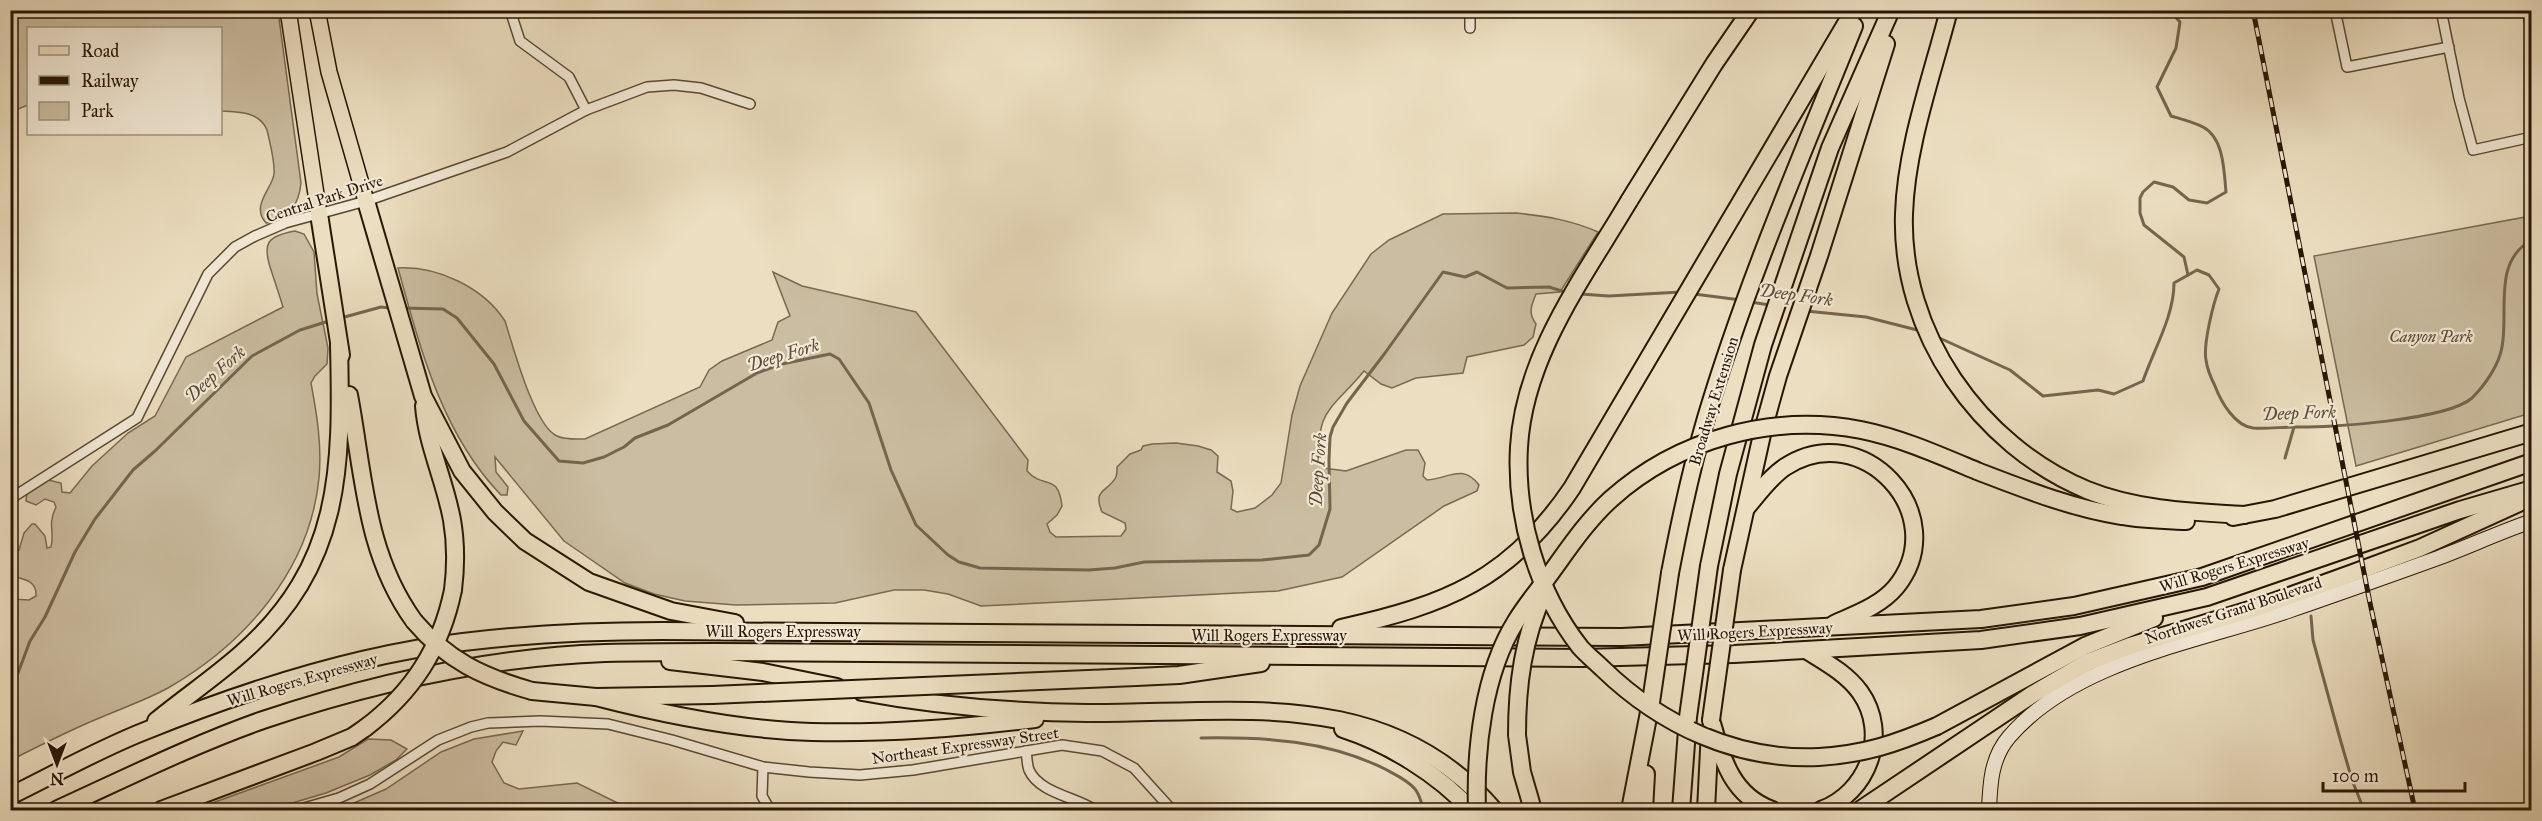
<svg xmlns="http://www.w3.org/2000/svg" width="2542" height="821" font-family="'IM FELL Great Primer',serif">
<rect width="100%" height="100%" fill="#ecdfc1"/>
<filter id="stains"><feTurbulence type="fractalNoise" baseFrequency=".00333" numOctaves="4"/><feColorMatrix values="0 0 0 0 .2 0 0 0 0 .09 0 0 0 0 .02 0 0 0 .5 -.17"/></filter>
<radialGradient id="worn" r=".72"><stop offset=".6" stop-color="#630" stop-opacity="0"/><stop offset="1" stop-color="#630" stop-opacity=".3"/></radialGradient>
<g fill="#cbbda1" stroke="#796952" stroke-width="1.5">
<path d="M11,10l267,1 23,172c-2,20 -12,39 -35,40 -16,-17 7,-36 8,-49 1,-14 -4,-30 -7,-44 -8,-19 -29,-18 -46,-19l-1,-83h-192v77l-17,7z"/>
<path d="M1516,213c29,3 55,7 82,19l-38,60 -24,2c-5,12 -8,19 0,30l-3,13 -9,8 -57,12 -4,16 -47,5 -24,10 -11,-4 -17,-13c-31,38 -53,41 -41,97l23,3 60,-21h12l7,13 -2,13 4,4c21,-1 35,-17 52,5l-2,6 -33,15 -102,71 -64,14 -297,15 -33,-12 -24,-4h-30l-59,13 -99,2 -51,-4 -31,-7 -29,-11 -61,-42 -69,-84 1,15 12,15 -1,8h-6c-59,-61 -81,-147 -103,-227 39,-2 85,19 107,53 8,25 29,105 52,115 8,4 20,3 28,3l115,-52 9,-17 13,-9 50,-21 6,-18 12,-6 -17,-44 29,14 114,26 112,148 -1,11c17,19 31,1 35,35l-5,9 -10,9 3,8 6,5 65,-1 5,-7 -1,-6 -23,-11c-10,-23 6,-20 14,-35 1,-3 1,-7 1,-10l13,-13 11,-4 2,-4 9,-2 24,-1 22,3 13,4 7,6 -1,16 14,9 2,10 -2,18 6,3 18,-4 17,-13 9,-12 11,-68 8,-29 32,-73 39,-59 18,-14 54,-26z"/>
<polygon points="2531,216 2531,413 2356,466 2314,256"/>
<path d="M295,231l9,3 10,18 3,42 11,54 -1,16 -12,12 -4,7c6,32 11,63 8,95 -9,92 -74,166 -151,210 -22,12 -48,21 -71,31 -29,12 -58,27 -86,41v-161l18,1 7,-4c1,-16 -13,-17 -25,-20v-28l8,2 5,-17 8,-9h3l10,12 2,12 4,-1c4,-16 -4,-22 5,-40l-2,-5 -9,-3 -9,6 -10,-4 1,-9 21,-12 13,3 1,9 8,1 22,-27 36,-33 27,-17 31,-59 97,-50c-4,-13 -8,-25 -12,-37 -9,-27 -4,-34 24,-39z"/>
<polygon points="523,731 516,745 503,742 496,751 492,762 504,783 519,789 577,783 632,810 338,810 386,789 441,752 474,739"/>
<polygon points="368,739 391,740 407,749 396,760 370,775 326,793 269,810 193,810 339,757"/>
</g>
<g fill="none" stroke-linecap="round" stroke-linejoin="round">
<g stroke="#75654e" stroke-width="3">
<path d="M2169,10l11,12 -4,26 -19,39 14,29c10,3 22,6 32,11 21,11 21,44 23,65l-19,11 -18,-3 -16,-13 -19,-5 -11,10 -3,6v15l4,12 40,32 4,18"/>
<polyline points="1580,294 1609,296 1681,292"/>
<polyline points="1694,294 1741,300"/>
<polyline points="1750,302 1770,305"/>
<polyline points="403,308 443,309 457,318 494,364 524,421 559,461 583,463 604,457 624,447 635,438 668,425 757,373 782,364 830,354 839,359 869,403 891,470 916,525 948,555 959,562 980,568 1089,570 1115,568 1144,562 1262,560 1309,555 1319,545 1330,509 1329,460 1330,437 1333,427 1347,403 1385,353 1443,272 1465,277 1477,272 1507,288 1549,287 1568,293"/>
<polyline points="1806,311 1866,317 1921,331"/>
<polyline points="341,318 381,307 390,308"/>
<path d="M1935,336l75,34 33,26 55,-6 16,4 29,-13c11,-32 31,-65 31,-98l23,-13 12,5 10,14c-6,15 -16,56 -13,71 1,9 5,18 9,26 6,16 20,40 38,42 14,1 28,-1 41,-1 36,1 153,-7 178,-29 13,-13 27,-33 30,-51 7,-36 -10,-86 30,-107"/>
<polyline points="2285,458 2294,427"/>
<polyline points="2311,616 2313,640 2339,735 2352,780 2364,810"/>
<polyline points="10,684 18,673 30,641 45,617 75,552 95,519 133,470 155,451 252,356 300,330 329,321"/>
<path d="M1201,738c63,-1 126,2 184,31 9,5 23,11 30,20 5,6 6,14 9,21"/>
</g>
<g stroke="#584832" stroke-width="12">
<g id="street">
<polyline points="510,10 520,41 569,77 586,110"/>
<polyline points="2335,10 2347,67 2449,47"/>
<polyline points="2441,10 2459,98 2473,150 2532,137"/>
<polyline points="2527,10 2532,32"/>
<polyline points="1470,28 1470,10"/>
<polyline points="10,499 137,418 208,274 235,247 255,236 285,223 366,201 507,152 586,110 647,87 674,85 701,88 750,104"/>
<path d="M1026,751c1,6 1,14 3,19 10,23 47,27 66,40"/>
<polyline points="763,767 762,796 770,810"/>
<polyline points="297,810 339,798 370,784 438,740 471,727 488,723 540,721 608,724 672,740 763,767 809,772 860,775 913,770 1062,745 1102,751 1134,768 1172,810"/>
</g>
</g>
<g stroke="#271503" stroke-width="16">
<path id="secondary" d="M1989,810c1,-26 2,-52 20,-73 65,-76 188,-95 279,-126 50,-17 100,-35 150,-53 32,-12 62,-26 94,-37"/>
</g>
<g stroke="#271503" stroke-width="18">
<g id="primary">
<polyline points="288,10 319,214"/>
<polyline points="317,10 329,72 366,201"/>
</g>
</g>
<g stroke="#271503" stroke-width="20">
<g id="highway">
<path d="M1949,10c-17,66 -43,137 -45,204 -4,118 75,231 183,276 49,20 105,22 157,25"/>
<polyline points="366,201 423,396 462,471 495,512 525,541 589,582 671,611 735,623"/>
<polyline points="1629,201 1714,64 1751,10"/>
<polyline points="319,214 341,355"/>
<path d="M349,395c15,80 16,158 65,226"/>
<path d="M424,406c3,39 21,75 28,114 4,23 4,46 1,70"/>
<path d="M1977,471c47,18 94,37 145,45 21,4 43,4 64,5"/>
<path d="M1747,507c12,-14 23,-30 38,-40 77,-51 169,48 111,120 -16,19 -40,27 -62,37"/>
<polyline points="2233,517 2275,509 2532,432"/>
<polyline points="1709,566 1728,474 1763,345 1830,148 1891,10"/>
<polyline points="1732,570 1763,430 1778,376 1819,256 1886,44"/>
<path d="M1670,573c10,-52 21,-104 36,-155 40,-134 96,-263 148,-392"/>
<path d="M1341,628c104,-23 169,-48 231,-140l282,-478"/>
<path d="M1806,650c19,12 40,23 54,42 30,42 8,101 -39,118"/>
<polyline points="670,661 763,672 837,687"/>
<polyline points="1136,677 1179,675 1261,663"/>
<polyline points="532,691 596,697 712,695"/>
<path d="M862,692c74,14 150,20 225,21 147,1 299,-29 407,97"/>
<path d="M596,697c70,18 143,33 216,35 75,2 149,-4 223,-13"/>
<path d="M1711,720c11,38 20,75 61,90"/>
<path d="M156,721c28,-23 59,-44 86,-68 100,-88 100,-184 97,-308"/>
<polyline points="1937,726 2085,646 2154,618"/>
<path d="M1343,729c46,15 95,45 128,81"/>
<polyline points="1517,735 1522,772 1533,810"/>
<path d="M10,796c45,-22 89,-47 135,-65 101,-41 209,-76 318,-89 66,-8 132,-11 199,-11l960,6 359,-18 93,-13 128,-29 330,-115"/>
<path d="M56,810c68,-31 136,-65 207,-90 110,-37 226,-63 342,-67 36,-1 72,-1 109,-1l868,6 152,-4 247,-14 99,-14 127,-29 253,-87 72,-21"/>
<polyline points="161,810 316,752 352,737 365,728"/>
<polyline points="1630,810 1651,702"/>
<polyline points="1644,810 1646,774"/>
<polyline points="1681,810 1688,717"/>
<polyline points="1706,810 1710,730"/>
<polyline points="1860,810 2033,694 2088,662 2130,646 2259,607 2353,573 2420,548 2532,497"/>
</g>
</g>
<use href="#street" stroke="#f3ead7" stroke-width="9"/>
<use href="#secondary" stroke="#f3ead7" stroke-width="14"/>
<use href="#primary" stroke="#ecdfc1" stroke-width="15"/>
<use href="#highway" stroke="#ecdfc1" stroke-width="16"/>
<g stroke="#271503" stroke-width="5">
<polyline id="rail" points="2253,10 2370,603 2415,810"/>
</g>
<use href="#rail" stroke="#f3ead7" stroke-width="3" stroke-dasharray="9" stroke-linecap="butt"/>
<g stroke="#271503" stroke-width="20" stroke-linecap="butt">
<g id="highway-bridge">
<path d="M1629,201c-45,76 -105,155 -110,246 -4,69 18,145 61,200 7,8 16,15 23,22 58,56 134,92 216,88 46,-3 76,-13 118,-31"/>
<path d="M414,621c34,40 69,56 118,70"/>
<polyline points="712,695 1136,677"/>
<polyline points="1651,702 1670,573"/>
<polyline points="1688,717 1709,566"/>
<polyline points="1711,720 1732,570"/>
<path d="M365,728c48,-36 76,-80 88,-138"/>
<path d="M1517,735c0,-50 6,-96 27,-142"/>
<path d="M1477,810c-2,-60 6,-136 39,-189 11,-18 25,-34 37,-51 18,-25 35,-50 58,-71 67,-60 161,-86 250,-69 40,8 78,25 116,41"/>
</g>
</g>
<use href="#highway-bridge" stroke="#ecdfc1" stroke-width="16"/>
</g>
<g text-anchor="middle" stroke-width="4.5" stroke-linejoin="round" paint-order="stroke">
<g font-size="16" fill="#271503" stroke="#f3ead7">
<text transform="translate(324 198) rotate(-18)" y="6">Central Park Drive</text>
<text transform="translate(1713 401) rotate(-73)" y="6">Broadway Extension</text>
<text transform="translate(2234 564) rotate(-17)" y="6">Will Rogers Expressway</text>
<text transform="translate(2233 610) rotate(-18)" y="6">Northwest Grand Boulevard</text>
<text x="783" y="637">Will Rogers Expressway</text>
<text transform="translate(1755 631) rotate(-3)" y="6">Will Rogers Expressway</text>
<text x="1269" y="641">Will Rogers Expressway</text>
<text transform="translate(302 679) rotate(-16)" y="6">Will Rogers Expressway</text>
<text transform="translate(965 745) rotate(-8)" y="6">Northeast Expressway Street</text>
</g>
<g font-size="16" font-style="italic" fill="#584732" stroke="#f3ead7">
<text x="2431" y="342">Canyon Park</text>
</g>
<g font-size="18" font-style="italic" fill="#5b4a35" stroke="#f3ead7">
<text transform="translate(1796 295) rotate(8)" y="6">Deep Fork</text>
<text transform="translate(783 355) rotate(-17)" y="6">Deep Fork</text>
<text transform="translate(215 374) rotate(-42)" y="6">Deep Fork</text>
<text transform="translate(2299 413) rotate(-2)" y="6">Deep Fork</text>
<text transform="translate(1318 470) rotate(-86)" y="6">Deep Fork</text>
</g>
</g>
<rect width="2542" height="821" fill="none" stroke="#ecdfc1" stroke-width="36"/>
<rect x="12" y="12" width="2518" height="797" fill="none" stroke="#271503" stroke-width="3"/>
<rect x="18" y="18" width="2506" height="785" fill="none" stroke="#271503" stroke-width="1.5"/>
<rect x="27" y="27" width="195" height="108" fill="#f3ead7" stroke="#a19582" stroke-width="1.5"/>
<rect x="39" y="46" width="30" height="9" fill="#ecdfc1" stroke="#a19582" stroke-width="1.5"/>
<text x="81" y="57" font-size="18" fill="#271503">Road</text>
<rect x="39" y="76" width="30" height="9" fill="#271503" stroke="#a19582" stroke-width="1.5"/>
<text x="81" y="87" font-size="18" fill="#271503">Railway</text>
<rect x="39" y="102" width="30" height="18" fill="#cbbda1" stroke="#a19582" stroke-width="1.5"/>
<text x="81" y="117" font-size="18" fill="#271503">Park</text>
<g transform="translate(57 764) rotate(180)" stroke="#f3ead7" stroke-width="4.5" paint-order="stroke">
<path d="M0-4.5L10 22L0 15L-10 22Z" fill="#271503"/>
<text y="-9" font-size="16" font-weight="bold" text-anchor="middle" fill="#271503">N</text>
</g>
<path d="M2323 782v9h142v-9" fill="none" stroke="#271503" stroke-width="3"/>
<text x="2332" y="782" font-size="18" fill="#271503" stroke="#f3ead7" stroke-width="4.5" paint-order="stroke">100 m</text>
<rect width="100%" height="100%" filter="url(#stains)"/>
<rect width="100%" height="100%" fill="url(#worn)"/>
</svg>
